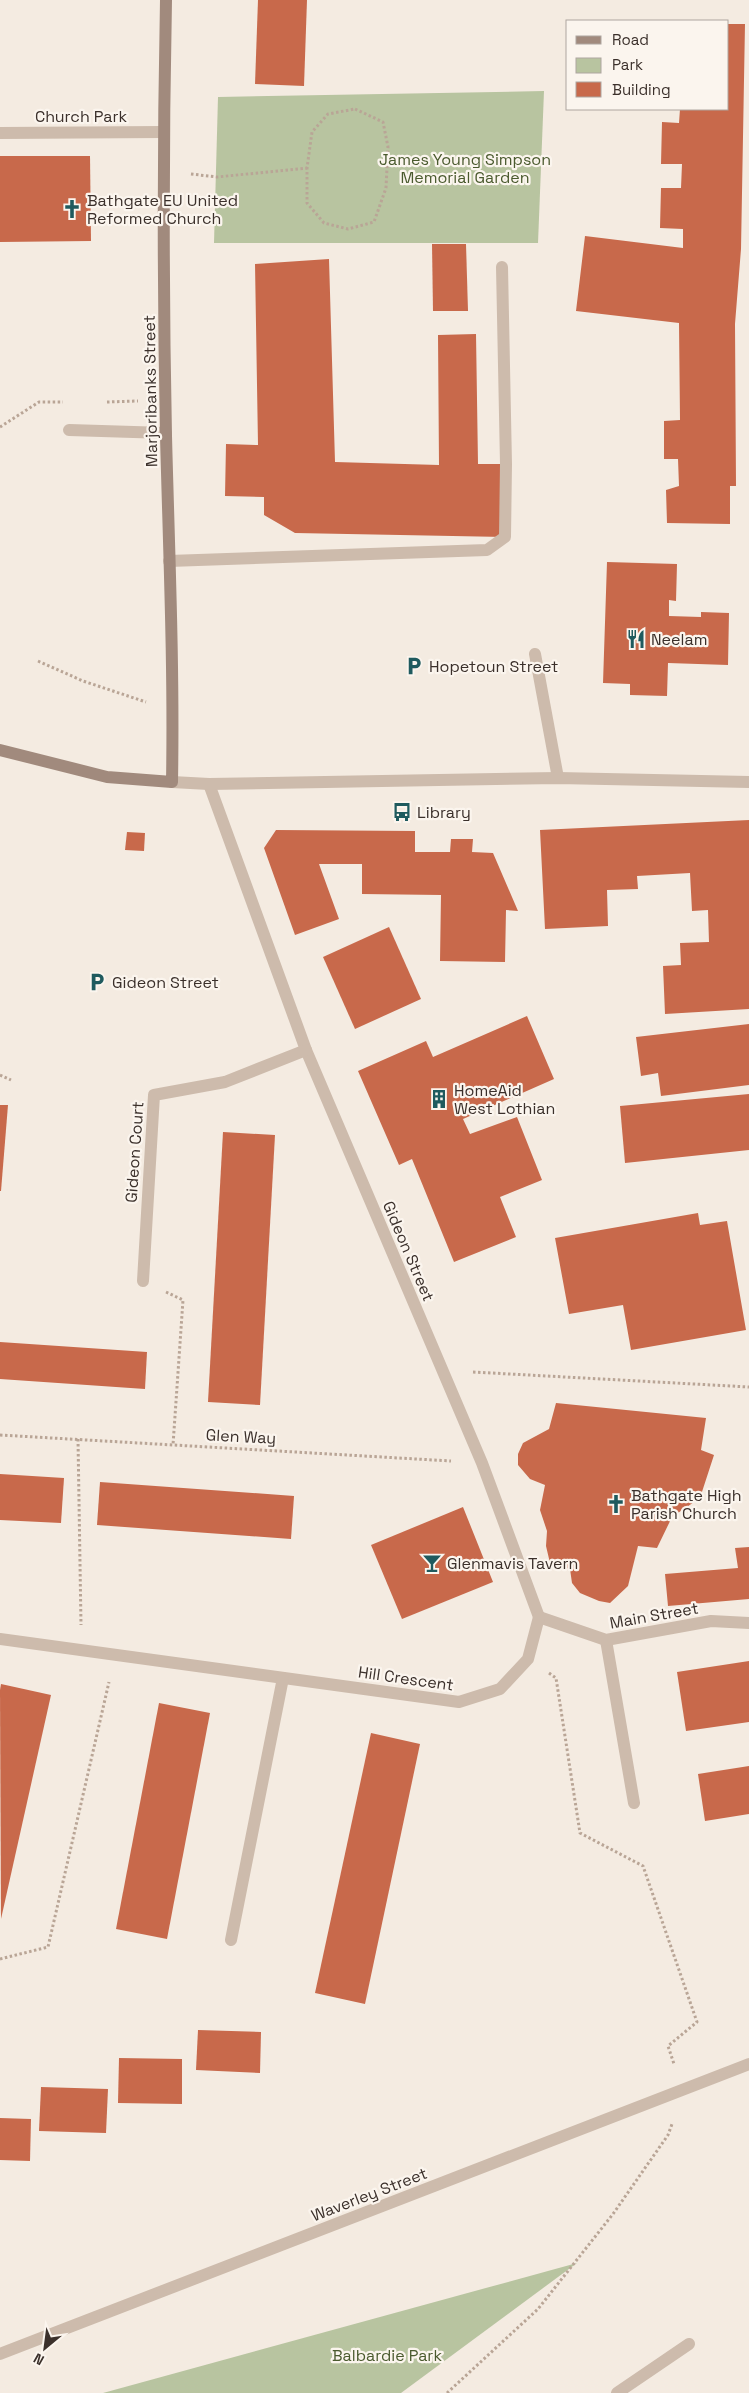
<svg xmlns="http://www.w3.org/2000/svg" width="749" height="2393" font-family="'Space Grotesk',sans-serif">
<rect width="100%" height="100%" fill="#f4ebe1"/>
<g fill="#b8c4a0">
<polygon points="544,91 538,243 214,243 218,97"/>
<polygon points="577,2263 401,2393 103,2393"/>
</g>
<g fill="#c8694b">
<polygon points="258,0 307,0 304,86 255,84"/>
<polygon points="728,24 745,24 741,249 735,324 736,486 730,486 730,524 667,523 666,490 679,486 678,459 664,459 664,421 680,420 679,323 576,311 585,236 683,248 683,229 660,228 661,188 681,188 682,164 661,164 662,122 679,123 680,109 728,109"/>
<polygon points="0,156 90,156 91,241 0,242"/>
<polygon points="432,244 466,244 468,311 433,311"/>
<polygon points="329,259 335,462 439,465 438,335 476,334 478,464 506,464 505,537 295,533 264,515 264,497 225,496 226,444 258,445 255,264"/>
<polygon points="607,562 677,564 676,601 669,600 669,616 701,617 701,612 729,613 728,665 668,663 667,696 630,695 630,684 603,683"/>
<polygon points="749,820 749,1009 665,1014 663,966 681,965 680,943 709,942 708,910 692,911 690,873 637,876 638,889 607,890 608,926 545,929 540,830"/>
<polygon points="276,830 415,831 415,852 450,852 451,839 473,839 472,852 493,853 518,911 506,910 505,962 440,961 441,895 362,894 362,864 319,864 339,919 295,935 264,848"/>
<polygon points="127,832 145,833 144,851 125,850"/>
<polygon points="389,927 421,999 355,1029 323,957"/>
<polygon points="527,1016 554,1079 463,1119 470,1134 517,1117 542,1180 500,1197 516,1237 454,1262 412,1159 399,1165 358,1071 426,1041 433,1057"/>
<polygon points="749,1024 749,1085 661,1096 658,1073 641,1076 636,1037"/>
<polygon points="749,1094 749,1150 625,1163 620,1106"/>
<polygon points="0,1105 8,1105 1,1191 0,1191"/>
<polygon points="223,1132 275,1135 260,1405 208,1402"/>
<polygon points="698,1213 700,1225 727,1221 746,1330 631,1350 623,1305 569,1314 555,1238"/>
<polygon points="0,1342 147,1352 145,1389 0,1379"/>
<polygon points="556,1403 706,1418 701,1450 714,1455 700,1498 672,1517 657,1548 638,1546 628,1586 610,1603 599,1601 580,1593 572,1583 570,1569 550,1563 546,1546 547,1531 540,1510 545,1485 530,1479 518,1465 518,1454 523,1443 549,1429"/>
<polygon points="0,1474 64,1478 61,1523 0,1520"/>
<polygon points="100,1482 294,1496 291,1539 97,1525"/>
<polygon points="463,1507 493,1582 402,1619 371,1545"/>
<polygon points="749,1547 749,1599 668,1606 665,1574 738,1568 735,1548"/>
<polygon points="749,1661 749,1722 686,1731 677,1672"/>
<polygon points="1,1684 51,1695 1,1919 0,1690"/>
<polygon points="159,1703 210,1713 167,1939 116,1929"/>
<polygon points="371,1733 420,1744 365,2004 315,1993"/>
<polygon points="749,1766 749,1814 705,1821 698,1774"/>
<polygon points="198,2030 261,2032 260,2073 196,2070"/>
<polygon points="119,2058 182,2059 182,2104 118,2103"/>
<polygon points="41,2087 108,2089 106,2133 39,2131"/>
<polygon points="0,2118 31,2119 30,2161 0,2160"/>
</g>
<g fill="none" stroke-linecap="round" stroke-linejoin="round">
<g stroke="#b9a596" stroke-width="3" stroke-dasharray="2.5 2.5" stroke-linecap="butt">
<polygon points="355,109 383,122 388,147 386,188 374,222 348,229 324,223 307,203 307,168 312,132 328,114"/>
<polyline points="191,174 217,177 307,168"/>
<polyline points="107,402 138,401"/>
<polyline points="0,427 39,402 63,402"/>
<polyline points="38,661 83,681 146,702"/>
<polyline points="0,1075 11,1080"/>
<polyline points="166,1292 183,1300 173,1445"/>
<polyline points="473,1372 749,1387"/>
<polyline points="0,1435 451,1461"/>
<polyline points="78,1439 81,1625"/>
<polyline points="549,1673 556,1678 580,1833 643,1866 697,2022 668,2046 674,2064"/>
<polyline points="0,1959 48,1947 109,1682"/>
<polyline points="447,2393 538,2309 613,2214 668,2135 672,2124"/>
</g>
<g stroke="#cdbbac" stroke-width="12">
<polyline points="69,430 166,433"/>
<polyline points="169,561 487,550 505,537 506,464 502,267"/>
<polyline points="535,654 558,778"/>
<polyline points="606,1640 634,1803"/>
<polyline points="617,2393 689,2344"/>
</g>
<g stroke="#cdbbac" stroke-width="12">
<polyline points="0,133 163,132"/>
<polyline points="209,784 306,1050 482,1463 539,1617"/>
<polyline points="143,1281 154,1095 225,1082 306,1050"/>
<polyline points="539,1617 606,1640 711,1621 749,1623"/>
<polyline points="0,1639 459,1702 500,1689 528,1659 539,1617"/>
<polyline points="231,1940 283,1678"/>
<polyline points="0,2354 749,2064"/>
</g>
<polyline stroke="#cdbbac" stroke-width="12" points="172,782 209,784 558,778 749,782"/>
<path stroke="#a18a7d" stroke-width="12" d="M0,750l107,27 65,5c2,-115 -3,-230 -6,-346 -3,-145 -3,-291 0,-436"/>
</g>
<defs>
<g id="church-bare" transform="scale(1.5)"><path d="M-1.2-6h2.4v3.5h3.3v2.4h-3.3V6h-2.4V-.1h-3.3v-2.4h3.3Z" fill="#1f5a5e" stroke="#fbf5ee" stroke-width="2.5" paint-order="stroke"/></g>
<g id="restaurant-bare" transform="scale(1.5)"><path d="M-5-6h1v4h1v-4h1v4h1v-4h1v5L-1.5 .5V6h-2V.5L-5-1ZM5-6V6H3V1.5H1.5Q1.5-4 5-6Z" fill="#1f5a5e" stroke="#fbf5ee" stroke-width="2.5" paint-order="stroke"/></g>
<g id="parking-bare" transform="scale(1.5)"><path d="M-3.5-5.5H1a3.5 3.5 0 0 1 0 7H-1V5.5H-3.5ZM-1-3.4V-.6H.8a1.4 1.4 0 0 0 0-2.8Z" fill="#1f5a5e" stroke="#fbf5ee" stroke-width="2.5" paint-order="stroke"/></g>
<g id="bus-bare" transform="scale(1.5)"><path d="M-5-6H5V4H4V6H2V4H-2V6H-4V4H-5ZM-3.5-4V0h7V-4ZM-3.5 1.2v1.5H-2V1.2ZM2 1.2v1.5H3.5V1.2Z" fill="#1f5a5e" stroke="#fbf5ee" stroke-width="2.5" paint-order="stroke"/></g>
<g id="building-bare" transform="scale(1.5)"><path d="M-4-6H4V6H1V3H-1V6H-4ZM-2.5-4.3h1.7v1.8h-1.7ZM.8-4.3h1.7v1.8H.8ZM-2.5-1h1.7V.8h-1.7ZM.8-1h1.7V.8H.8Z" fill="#1f5a5e" stroke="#fbf5ee" stroke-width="2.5" paint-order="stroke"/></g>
<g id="bar-bare" transform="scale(1.5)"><path d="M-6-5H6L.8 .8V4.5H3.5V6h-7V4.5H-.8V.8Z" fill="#1f5a5e" stroke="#fbf5ee" stroke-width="2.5" paint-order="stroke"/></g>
</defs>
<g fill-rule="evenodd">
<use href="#church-bare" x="72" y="209"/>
<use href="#restaurant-bare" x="636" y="639"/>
<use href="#parking-bare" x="414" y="666"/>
<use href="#bus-bare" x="402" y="812"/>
<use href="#parking-bare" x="97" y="982"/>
<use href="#building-bare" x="439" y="1099"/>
<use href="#church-bare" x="616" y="1504"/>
<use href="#bar-bare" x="432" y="1563"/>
</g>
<g text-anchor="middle" stroke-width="4.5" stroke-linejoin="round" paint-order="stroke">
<g font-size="16" fill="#3b302b" stroke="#fbf5ee">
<text x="81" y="122">Church Park</text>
<text transform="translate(150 391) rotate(-91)" y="6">Marjoribanks Street</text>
<text transform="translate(134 1152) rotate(-86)" y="6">Gideon Court</text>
<text transform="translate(409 1251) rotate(67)" y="6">Gideon Street</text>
<text transform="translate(241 1436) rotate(3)" y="6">Glen Way</text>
<text transform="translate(654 1615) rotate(-10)" y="6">Main Street</text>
<text transform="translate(406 1678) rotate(8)" y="6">Hill Crescent</text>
<text transform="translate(369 2194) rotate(-21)" y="6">Waverley Street</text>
</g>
<g font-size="16" fill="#4a5a2e" stroke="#fbf5ee">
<text x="465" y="165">James Young Simpson<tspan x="465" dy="18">Memorial Garden</tspan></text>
<text x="387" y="2361">Balbardie Park</text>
</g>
<g font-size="16" fill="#3b302b" stroke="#fbf5ee" text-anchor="start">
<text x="87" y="206">Bathgate EU United<tspan x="87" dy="18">Reformed Church</tspan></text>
<text x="651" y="645">Neelam</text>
<text x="429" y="672">Hopetoun Street</text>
<text x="417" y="818">Library</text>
<text x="112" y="988">Gideon Street</text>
<text x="454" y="1096">HomeAid<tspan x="454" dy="18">West Lothian</tspan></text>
<text x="631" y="1501">Bathgate High<tspan x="631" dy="18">Parish Church</tspan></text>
<text x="447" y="1569">Glenmavis Tavern</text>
</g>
</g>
<rect x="566" y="20" width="162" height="90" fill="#fbf5ee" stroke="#aea6a0"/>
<rect x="576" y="36" width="25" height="8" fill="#a18a7d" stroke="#aea6a0"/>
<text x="612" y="45" font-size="15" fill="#3b302b">Road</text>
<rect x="576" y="58" width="25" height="15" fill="#b8c4a0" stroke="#aea6a0"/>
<text x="612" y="70" font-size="15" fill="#3b302b">Park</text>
<rect x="576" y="82" width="25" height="15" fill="#c8694b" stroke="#aea6a0"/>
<text x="612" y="95" font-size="15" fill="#3b302b">Building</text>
<g transform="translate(45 2348) rotate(209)" stroke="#fbf5ee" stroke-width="4" paint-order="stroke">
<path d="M0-4L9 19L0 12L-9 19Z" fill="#3b302b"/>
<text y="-8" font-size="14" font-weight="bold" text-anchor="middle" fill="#3b302b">N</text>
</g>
</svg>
